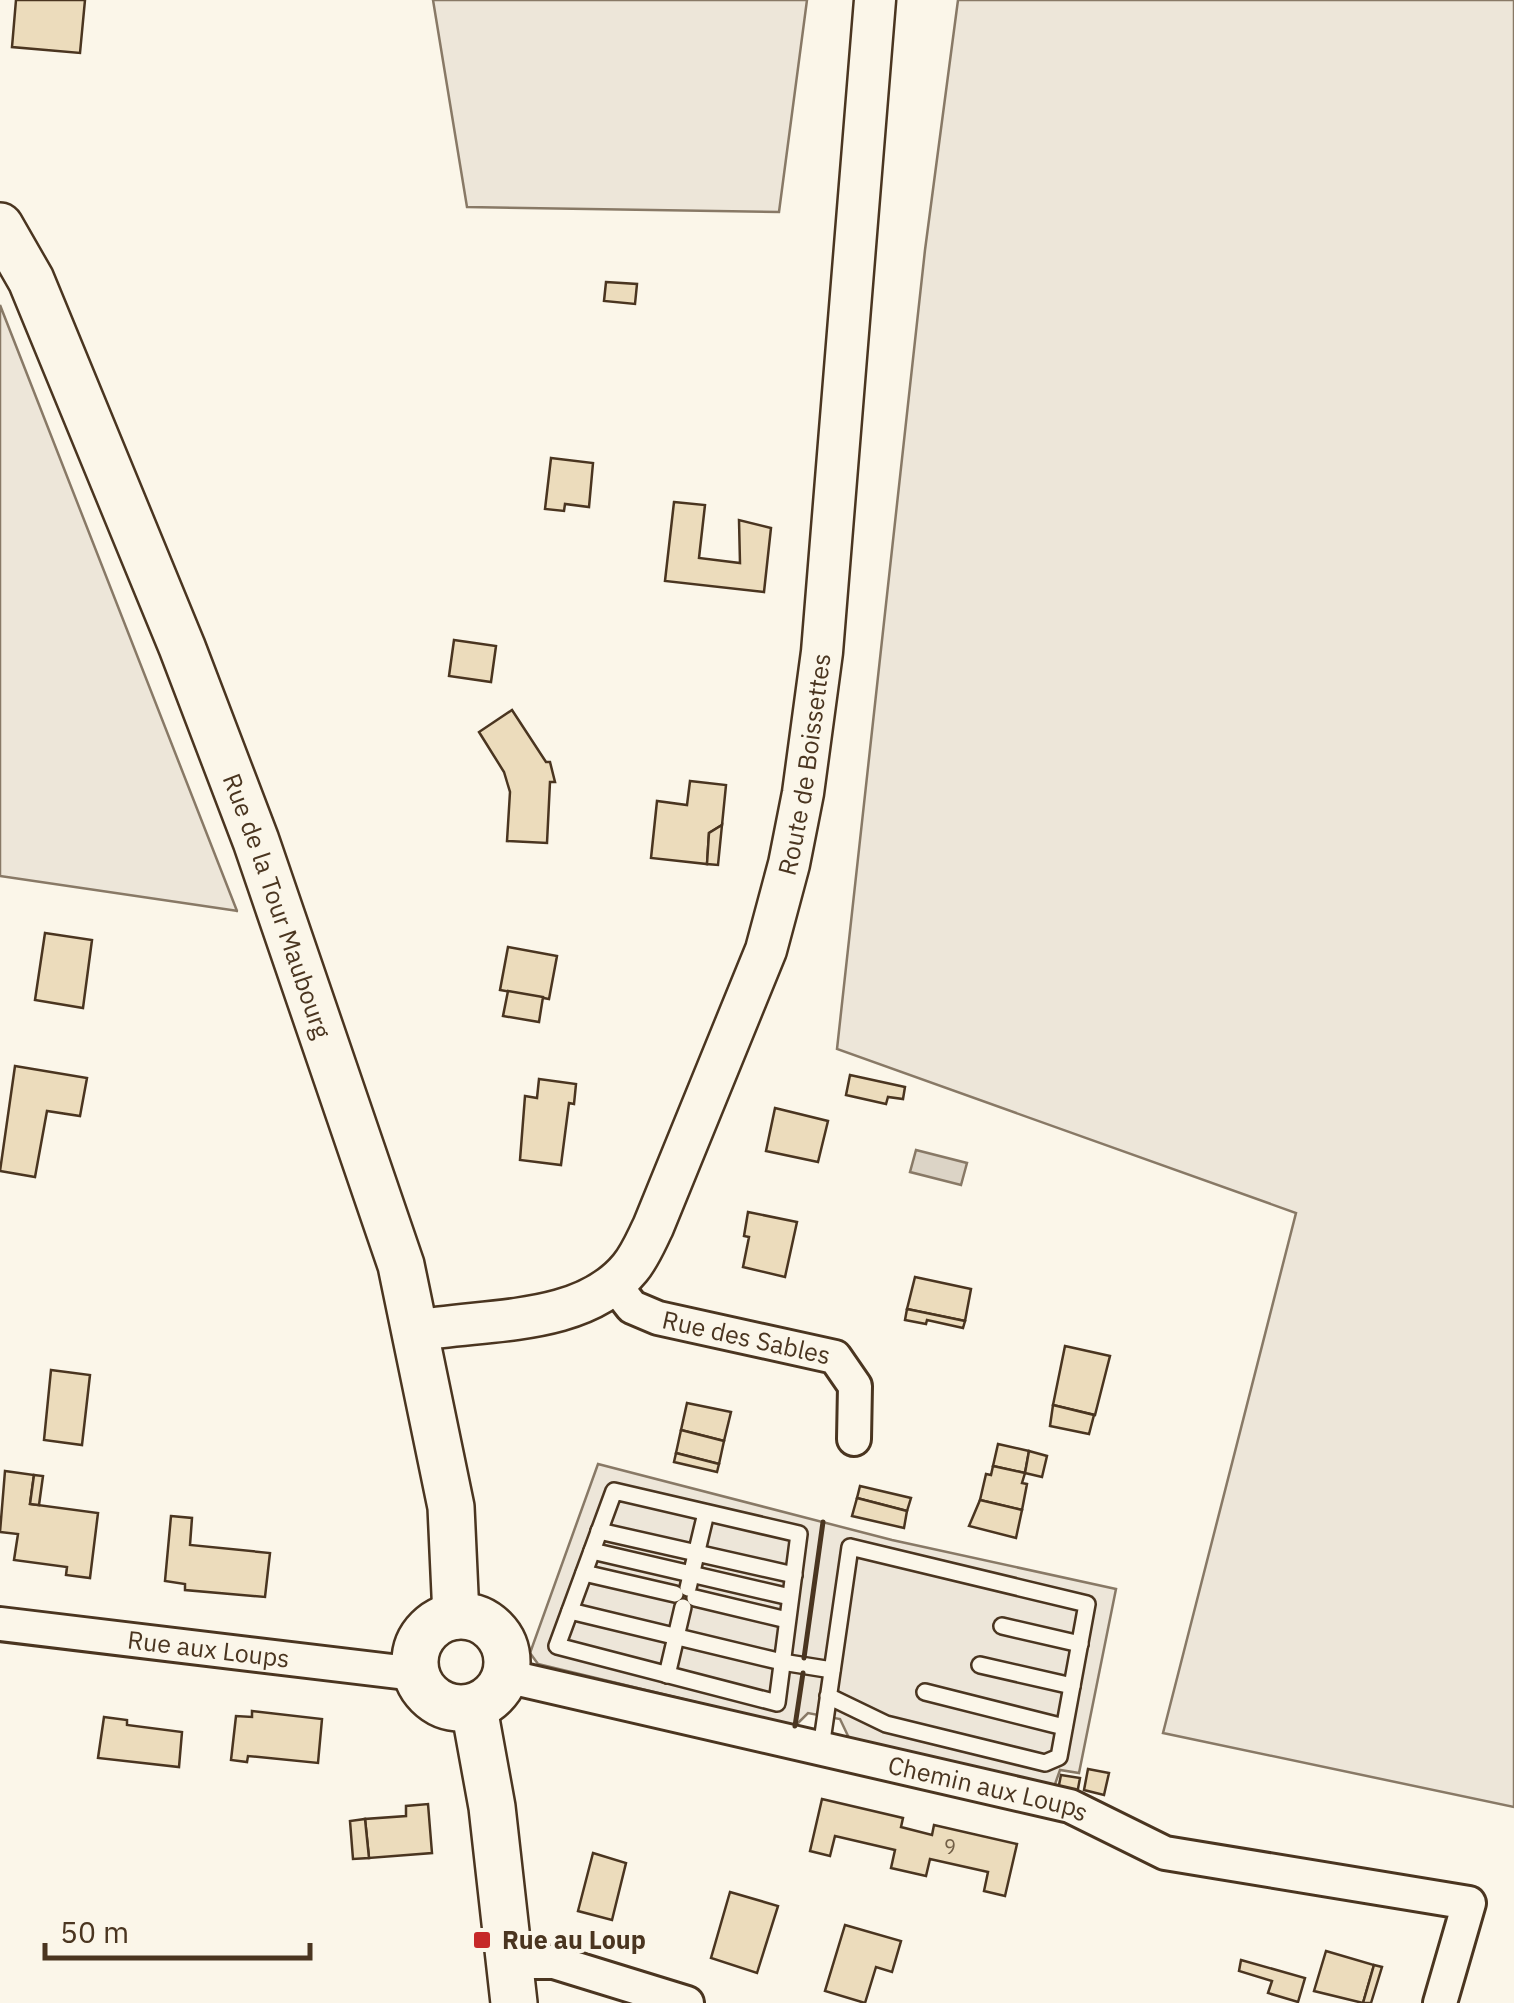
<svg xmlns="http://www.w3.org/2000/svg" width="1514" height="2003" font-family="'IBM Plex Sans',sans-serif">
<rect width="100%" height="100%" fill="#fbf6e9"/>
<g fill="#ede6d9" stroke="#887966" stroke-width="2.5">
<polygon points="433,0 807,0 779,212 467,207"/>
<polygon points="958,0 1514,0 1514,1807 1163,1733 1296,1213 837,1049 925,250"/>
<polygon points="0,305 237,911 238,911 0,876"/>
<polygon points="598,1464 892,1540 1116,1589 1079,1773 1060,1770 1054,1787 849,1738 840,1719 808,1713 795,1726 538,1664 530,1653"/>
</g>
<polygon fill="#dcd4c6" stroke="#887966" stroke-width="2.5" points="916,1150 967,1163 961,1185 910,1172"/>
<g fill="#ecdcbc" stroke="#4a3520" stroke-width="2.5">
<polygon points="16,0 85,0 80,53 12,47"/>
<polygon points="606,282 637,284 635,304 604,301"/>
<polygon points="551,458 593,463 589,507 565,504 564,511 545,509"/>
<polygon points="674,502 705,505 699,558 740,563 739,520 771,528 764,592 665,581"/>
<polygon points="454,640 496,646 491,682 449,676"/>
<polygon points="512,710 546,762 550,762 555,782 550,782 547,843 507,841 510,792 504,772 479,732"/>
<polygon points="690,781 726,785 722,825 709,833 707,864 651,858 657,801 687,805"/>
<polygon points="722,825 718,865 707,864 709,833"/>
<polygon points="45,933 92,940 83,1008 35,1000"/>
<polygon points="508,947 557,956 549,999 500,990"/>
<polygon points="508,991 543,997 539,1022 503,1016"/>
<polygon points="15,1066 87,1078 80,1116 47,1111 35,1177 0,1171"/>
<polygon points="850,1075 905,1087 903,1099 888,1097 886,1104 846,1095"/>
<polygon points="539,1079 576,1084 574,1104 569,1103 561,1165 520,1160 525,1096 537,1098"/>
<polygon points="775,1108 828,1121 818,1162 766,1151"/>
<polygon points="748,1212 797,1222 785,1277 743,1267 749,1237 744,1236"/>
<polygon points="915,1277 971,1289 965,1321 907,1309"/>
<polygon points="907,1309 965,1321 963,1328 927,1320 926,1324 905,1320"/>
<polygon points="1065,1346 1110,1356 1095,1415 1053,1405"/>
<polygon points="51,1370 90,1375 82,1445 44,1440"/>
<polygon points="687,1403 731,1412 724,1441 681,1430"/>
<polygon points="1053,1405 1094,1415 1089,1434 1050,1426"/>
<polygon points="681,1430 724,1441 719,1464 676,1453"/>
<polygon points="998,1444 1029,1451 1025,1473 993,1466"/>
<polygon points="1029,1451 1047,1456 1042,1477 1025,1473"/>
<polygon points="676,1453 719,1464 717,1472 674,1462"/>
<polygon points="993,1466 1025,1473 1022,1483 1027,1484 1022,1510 980,1500 986,1474 991,1475"/>
<polygon points="5,1471 34,1475 30,1504 98,1513 90,1578 66,1575 67,1567 14,1560 18,1534 0,1532"/>
<polygon points="34,1475 43,1476 39,1505 30,1504"/>
<polygon points="860,1486 911,1498 907,1511 857,1498"/>
<polygon points="857,1498 907,1511 904,1528 852,1516"/>
<polygon points="980,1500 1022,1510 1016,1538 969,1526"/>
<polygon points="171,1516 192,1518 190,1545 270,1553 265,1597 185,1590 185,1584 165,1581"/>
<polygon points="252,1711 322,1719 318,1763 248,1756 247,1762 231,1760 236,1716 252,1717"/>
<polygon points="104,1717 127,1720 127,1725 182,1732 179,1767 98,1758"/>
<polygon points="1088,1769 1109,1773 1104,1795 1084,1790"/>
<polygon points="1061,1775 1080,1778 1077,1794 1058,1790"/>
<polygon points="822,1799 903,1818 901,1827 932,1835 934,1825 1017,1844 1005,1896 984,1891 988,1872 930,1859 926,1876 891,1868 895,1850 835,1836 830,1856 810,1851"/>
<polygon points="428,1804 432,1853 369,1858 365,1819 406,1816 406,1806"/>
<polygon points="365,1819 369,1858 353,1859 350,1821"/>
<polygon points="593,1853 626,1863 612,1920 578,1911"/>
<polygon points="730,1892 778,1906 757,1973 711,1958"/>
<polygon points="845,1925 901,1941 892,1972 876,1967 865,2003 825,1991"/>
<polygon points="1326,1951 1374,1965 1363,2003 1314,1991"/>
<polygon points="1241,1960 1305,1978 1298,2002 1268,1993 1272,1981 1239,1971"/>
<polygon points="1374,1965 1382,1967 1371,2003 1363,2003"/>
</g>
<g fill="none" stroke-linecap="round" stroke-linejoin="round">
<g stroke="#4a3520" stroke-width="20">
<g id="service">
<polygon points="614,1491 799,1534 777,1703 557,1646"/>
<polyline points="599,1531 794,1575"/>
<polyline points="592,1551 790,1597"/>
<polyline points="584,1573 675,1594"/>
<polyline points="688,1588 706,1513"/>
<polyline points="695,1598 787,1620"/>
<polyline points="570,1611 782,1662 832,1670"/>
<polyline points="1002,1626 1080,1644"/>
<polyline points="980,1665 1072,1686"/>
<polyline points="667,1675 683,1607"/>
<polyline points="925,1692 1064,1727"/>
<polyline points="821,1748 850,1547 1087,1604 1059,1757 1045,1763 886,1724 828,1696"/>
</g>
</g>
<g stroke="#4a3520" stroke-width="38">
<g id="minor">
<path id="s1" d="M614,1284l18,23 26,11 177,39 20,29 -1,53"/>
<path id="s2" d="M0,1624l416,50"/>
<path id="s3" d="M506,1676l564,130 95,47 304,50 -29,100"/>
<polyline points="512,1962 554,1962 687,2003"/>
</g>
</g>
<g stroke="#4a3520" stroke-width="45">
<g id="tertiary">
<path id="s4" d="M416,1331c68,-13 166,-4 214,-63 10,-12 16,-27 23,-41l113,-277 23,-86 14,-71 19,-141 53,-652"/>
</g>
</g>
<g stroke="#4a3520" stroke-width="50">
<g id="secondary">
<path id="s5" d="M0,226l31,54 151,367 74,194 145,424 50,242 5,109"/>
<circle cx="461" cy="1662" r="46"/>
<polyline points="474,1708 492,1807 514,2003"/>
</g>
</g>
<use href="#service" stroke="#fbf6e9" stroke-width="15"/>
<use href="#minor" stroke="#fbf6e9" stroke-width="32"/>
<use href="#tertiary" stroke="#fbf6e9" stroke-width="40"/>
<use href="#secondary" stroke="#fbf6e9" stroke-width="45"/>
<g stroke="#4a3520" stroke-width="5">
<polyline points="804,1658 823,1522"/>
<polyline points="795,1726 803,1673"/>
</g>
</g>
<rect fill="#c62828" stroke="#fbf6e9" stroke-width="4" x="472" y="1930" width="20" height="20" rx="5"/>
<g text-anchor="middle" stroke-width="8" stroke-linejoin="round" paint-order="stroke">
<g font-size="20" fill="#725f47">
<text x="950" y="1854">9</text>
</g>
<g font-size="25" fill="#4a3520" stroke="#fbf6e9">
<text dy="9" stroke="none"><textPath href="#s4" startOffset="765">Route de Boissettes</textPath></text>
<text dy="9" stroke="none"><textPath href="#s5" startOffset="735">Rue de la Tour Maubourg</textPath></text>
<text dy="9" stroke="none"><textPath href="#s1" startOffset="148">Rue des Sables</textPath></text>
<text dy="9" stroke="none"><textPath href="#s2" startOffset="210">Rue aux Loups</textPath></text>
<text dy="9" stroke="none"><textPath href="#s3" startOffset="495">Chemin aux Loups</textPath></text>
</g>
<g font-size="25" font-weight="bold" fill="#4a3520" stroke="#fbf6e9" text-anchor="start">
<text x="502" y="1949">Rue au Loup</text>
</g>
</g>
<path d="M45 1943v15h265v-15" fill="none" stroke="#4a3520" stroke-width="5"/>
<text x="60" y="1943" font-size="30" fill="#4a3520" stroke="#fbf6e9" stroke-width="8" paint-order="stroke">50 m</text>
</svg>
